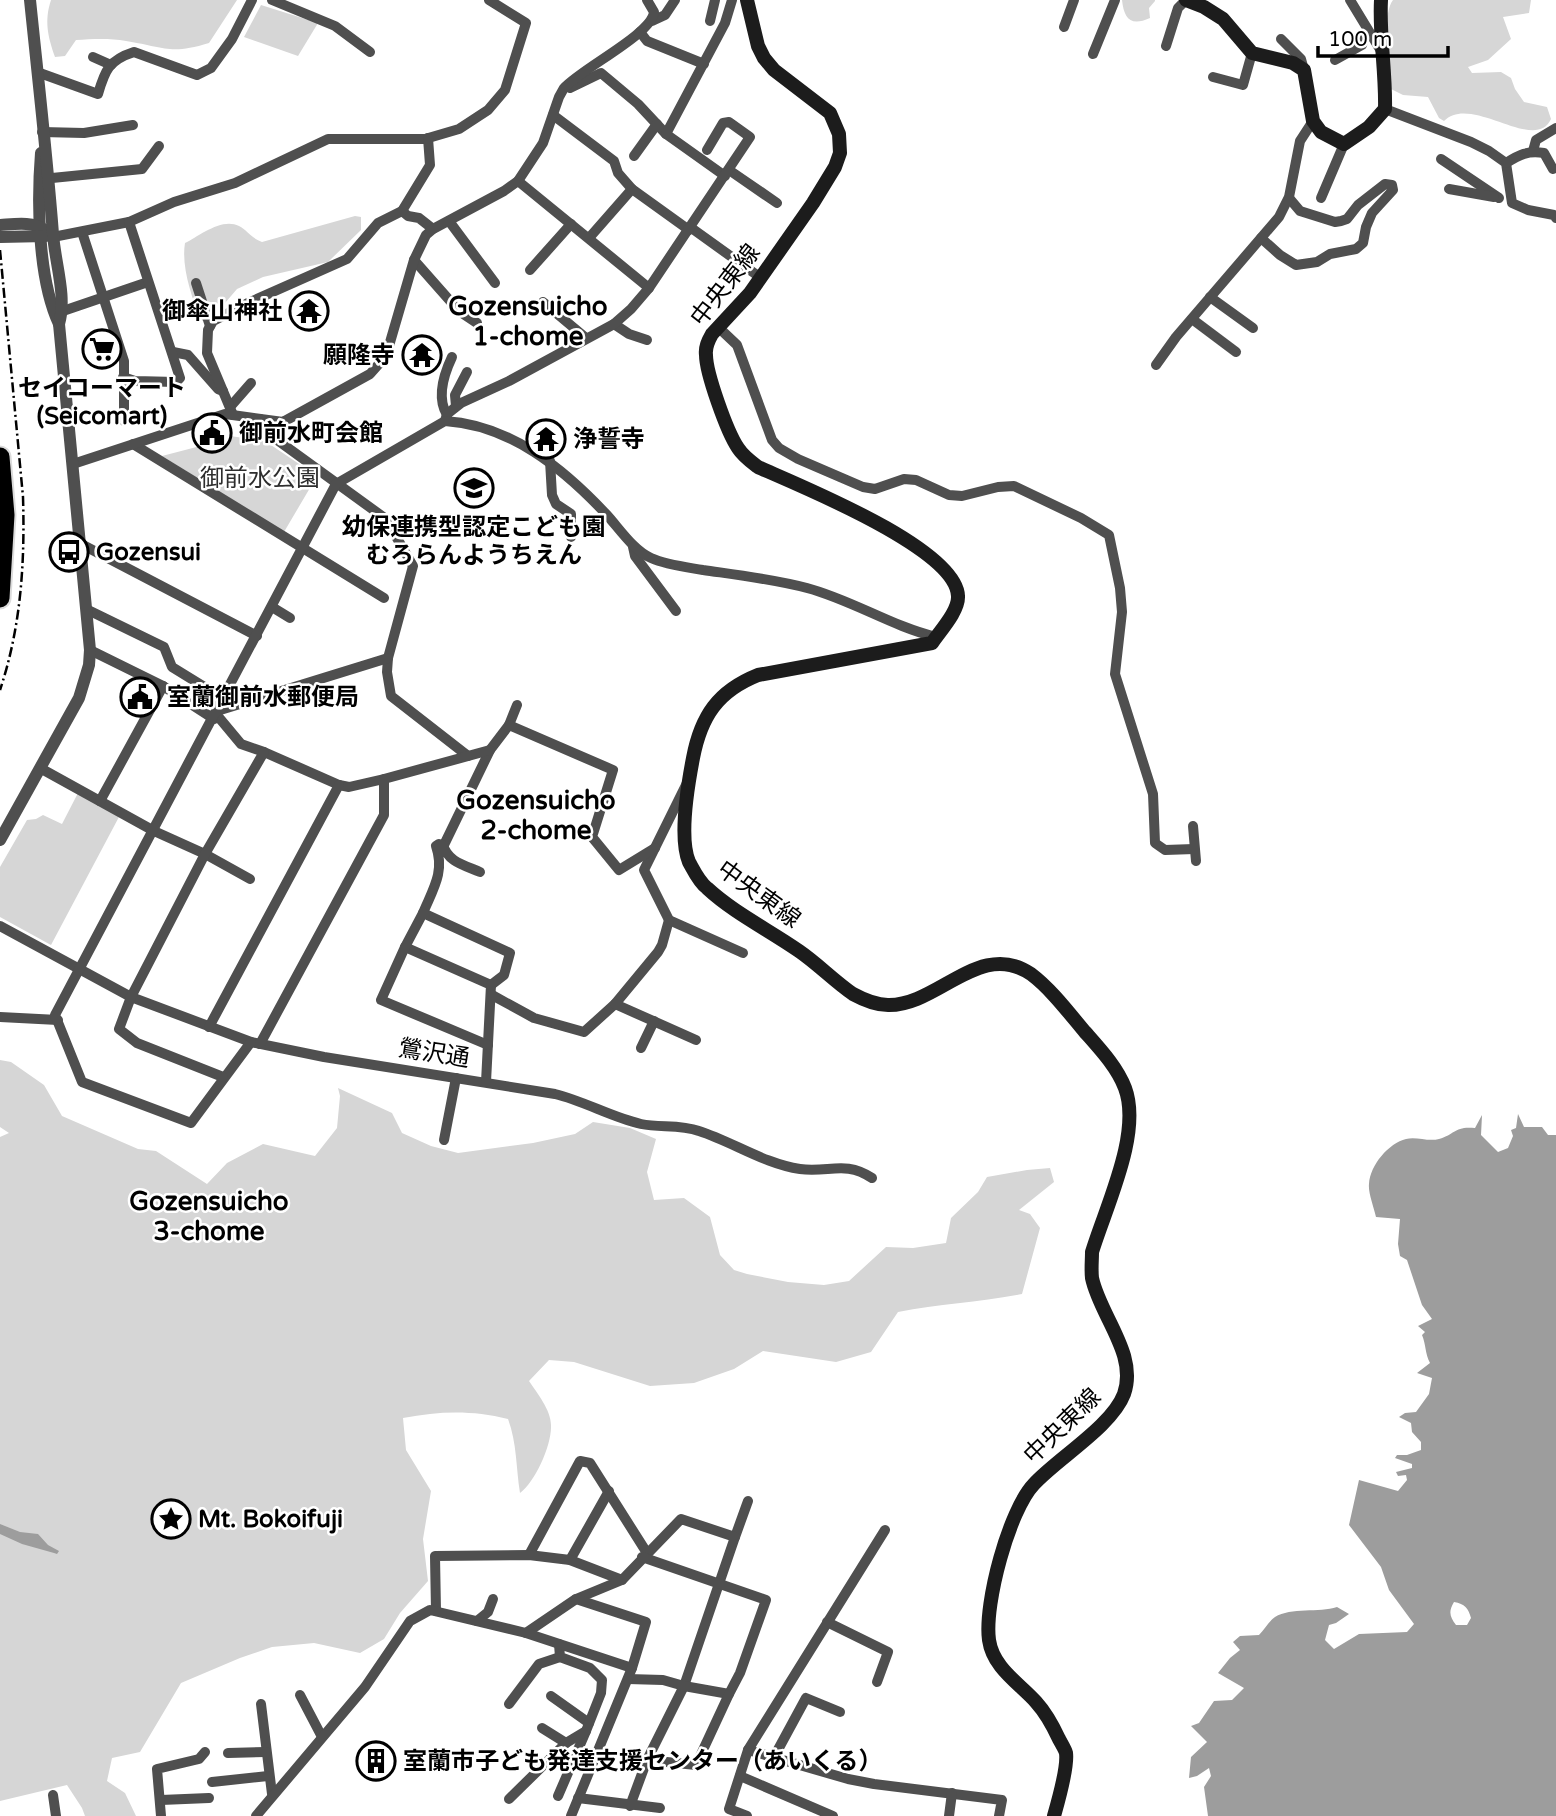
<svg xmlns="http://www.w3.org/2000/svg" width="1556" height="1816" font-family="'Varela Round','Noto Sans JP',sans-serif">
<rect width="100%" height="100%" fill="#fff"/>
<g fill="#d6d6d6">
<path d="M51,0h186l-28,43c-39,12 -45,4 -83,-2 -16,-3 -34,-2 -50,-1l-11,16 -10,1c-7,-20 -11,-36 -4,-57z"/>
<path d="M1122,0h33v1l-6,7 1,10c-20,9 -26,0 -28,-18z"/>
<path d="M1393,0h138l-2,13 -26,4 8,22 -23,21 -20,7 4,6 29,-1 10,6 4,11 9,13 23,5 4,12c-16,35 -80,-26 -107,2l-5,-3 -11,-21 -25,-2 -12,-6c-1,-20 -10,-74 2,-89z"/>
<polygon points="261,5 318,23 298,56 244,37"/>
<path d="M355,216l6,1v13l-33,32 -65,15 -26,12 -18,21 -16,11 -3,-2c-8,-22 -19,-52 -15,-76 14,-7 37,-26 54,-17 8,4 11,11 23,16z"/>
<polygon points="230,436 265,441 317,476 284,532 162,456 208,444"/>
<polygon points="78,793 120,815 51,945 0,917 0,867 27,820 36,819 43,815 62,824"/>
<path d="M0,1060l11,2 33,23 18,31 76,33 18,2 51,33 20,-21 36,-19 52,12 22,-28 3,-32 -2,-8 54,25 10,20 29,13 27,7 75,-10 42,-9 18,-12 37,6 26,11 -9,33 7,28 30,-2 26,19 10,38 14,15 13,4 41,8 36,3 25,-4 37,-34 27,1 33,-5 5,-25 27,-26 9,-15 40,-7 23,-2 4,14 -35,28 11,4 10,14 -18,66c-41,8 -83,10 -124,18l-27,40 -35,10 -73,-11 -29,18 -40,14 -44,3 -76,-24 -25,-2 -20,21c8,12 22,29 22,44 1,20 -16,57 -31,68 -4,-25 -3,-50 -12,-74 -36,-9 -68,-8 -105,-1l3,32 25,41 -8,48 5,42 -28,32 -16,26 -24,14 -46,-10 -42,4 -32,11 -59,25 -41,69 -28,6 -5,23 18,12 11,23h-51l-3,-8 -15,-23 -67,16v-664l9,-4 -9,-6z"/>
</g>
<g fill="#9d9d9d" fill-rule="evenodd">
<path d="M1518,1114l6,13h18l6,8h8v681h-348l-4,-29 7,-11 -2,-8 -12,8 -8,2 2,-21 16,-15 -16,-16 8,-3 15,-22 18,-1 12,-12 -26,-15 12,-15 10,-8 -7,-8 7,-6 19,-1c5,-5 10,-14 16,-18 16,-10 44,-4 62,-10l12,7 -13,9 -7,2 -4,15 9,9 25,-15 48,-2 7,-8 -25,-34 -8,-23 -32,-42 10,-45 39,11 9,-11 -1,-5 -8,1 -2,-4 16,-4v-4l-17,-6 2,-3h10l14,-5v-8l-9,-10 -1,-9 -12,-6 6,-4 11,-1 13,-18 3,-16 -15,-5 13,-10c-5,-9 -4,-19 -8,-28l3,-3 -7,-6 14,-7 -10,-14 -15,-45 -7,-4 -2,-12 2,-25 -24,-2c-2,-10 -8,-24 -7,-33 1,-19 20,-41 37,-45 10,-3 22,3 33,0 17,-5 15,-13 36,-11l7,-13 -1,20 17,17 10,-4 5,-12 -2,-6 5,-2zM1454,1602c11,2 14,6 17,16l-4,7h-11c-6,-8 -8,-13 -2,-23z"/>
<polygon points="0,1524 20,1532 38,1534 48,1545 59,1551 57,1554 54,1553 22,1544 0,1534"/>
</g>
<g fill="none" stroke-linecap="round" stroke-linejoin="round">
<g stroke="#dbdbdb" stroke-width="23">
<polyline id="motorway" points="0,457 5,515 0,598"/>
</g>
<g stroke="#4f4f4f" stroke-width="10">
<polyline points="272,0 335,26 370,52"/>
<polyline points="1350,0 1381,51"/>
<polyline points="652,21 665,15 675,0"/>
<polyline points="710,21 715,0"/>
<polyline points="1064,27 1074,0"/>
<polyline points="640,32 647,41 704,64"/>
<polyline points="1281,39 1301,59 1304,70"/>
<polyline points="1166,46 1178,8 1186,0"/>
<polyline points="1093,54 1115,0"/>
<polyline points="93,57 111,65"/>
<polyline points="1335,60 1362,45 1367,29"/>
<path d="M37,72l61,22c7,-24 11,-34 36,-42l63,23 14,-7 21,-29 20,-39"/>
<polyline points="1213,77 1243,85 1252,53"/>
<polyline points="570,88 601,73 638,104 666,134 725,176"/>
<polyline points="1385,109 1471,142 1489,151 1506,163 1512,203 1528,210 1554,215 1556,218"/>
<polyline points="553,115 614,161 618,173 632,189 589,238"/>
<polyline points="42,132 84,133 133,125"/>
<polyline points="666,134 725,23 732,0"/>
<polyline points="1533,151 1536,140 1556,128"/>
<polyline points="634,156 657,124"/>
<polyline points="1441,159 1499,198"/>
<path d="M1506,163c13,-8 22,-13 38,-10l9,16"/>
<polyline points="729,170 777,203"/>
<polyline points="42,179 142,169 159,146"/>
<polyline points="518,181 649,288"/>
<polyline points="632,189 689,230"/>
<polyline points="1449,189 1494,197"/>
<polyline points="1321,198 1344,144"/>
<polyline points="402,211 408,216 419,218 433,229"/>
<polyline points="449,221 495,283"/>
<polyline points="690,227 761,278"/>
<polyline points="82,232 124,361 124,421"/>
<polyline points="53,237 129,222 174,202 235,183 328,139 425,139 459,129 488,110 505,90 526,23 489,0"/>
<polyline points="1261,238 1280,255 1296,265 1317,262 1330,254 1356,249 1363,243 1366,227 1372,213 1393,190 1392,185 1385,184 1358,205 1347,219 1341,221 1335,222 1300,211 1289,198"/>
<polyline points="414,260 459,311 477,323"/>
<polyline points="530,270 571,224"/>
<polyline points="196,283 210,326"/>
<polyline points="1210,297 1253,328"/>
<polyline points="543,302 586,338"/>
<polyline points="63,311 148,282"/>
<polyline points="1192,319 1236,352"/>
<polyline points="614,324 629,334 647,340"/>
<polyline points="718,327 737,345 772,440 779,448 798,459 863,487 875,489 904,479 916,480 949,495 962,496 998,487 1014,486 1081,518 1109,535 1120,588 1122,612 1115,674 1153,794 1155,843 1165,850 1194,849"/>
<polyline points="173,352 188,355 218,389 223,391"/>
<polyline points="1156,365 1176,337 1279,217 1289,197 1300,141 1313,121"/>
<polyline points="123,377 135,381 176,382 180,378 129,222"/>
<polyline points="456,406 455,395 467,372"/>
<polyline points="230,407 251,383"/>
<polyline points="233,415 207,353 208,330 213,321 248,303 347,259 378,223 402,211 430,165 428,138"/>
<path d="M447,415c-11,-18 -3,-41 5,-58"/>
<polyline points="260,419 262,429 386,519 413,566 388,658 387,672 391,696 468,756"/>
<polyline points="445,421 447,414 461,403 509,381 614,324 631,309 649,288 750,137 729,122 723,123 707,150"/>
<polyline points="133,444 384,598"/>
<polyline points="550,461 552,495 556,504 571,514 571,537"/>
<path d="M73,464l152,-50 58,8 87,-48 16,-18 28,-96 12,-25 7,-6 71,-38 14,-10 25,-38 16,-46 5,-9c18,-20 88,-54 90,-76l-7,-12"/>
<polyline points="81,544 257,636"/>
<polyline points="633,547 635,556 676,611"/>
<polyline points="272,607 290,618"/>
<polyline points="86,609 164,647 172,667 224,699"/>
<polyline points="90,650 163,686 214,719"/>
<polyline points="217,711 388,658"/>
<polyline points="216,714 241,744 264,752 339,785 349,787 384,779"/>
<polyline points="509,725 517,705"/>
<polyline points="40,768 154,831 205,854 250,879"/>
<polyline points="688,781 644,870 669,920 743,953"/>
<polyline points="100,801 163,686"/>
<polyline points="1193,826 1196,861"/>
<polyline points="443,847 490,750 509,725 613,770 592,837 619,870 655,848"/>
<path d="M423,913c10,-24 22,-41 13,-67l3,-2 4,1c5,17 21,20 37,27"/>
<path d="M0,926l131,71 120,45 73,15 231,37c29,7 56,23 86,30 19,4 39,0 58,7 34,11 66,33 101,38 29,4 45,-9 72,9"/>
<polyline points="405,947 491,985 486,1082"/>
<polyline points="492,995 534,1018 584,1032 615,1004 658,952 662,945 669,920"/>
<polyline points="615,1004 696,1040"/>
<polyline points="0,1017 58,1020"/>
<polyline points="209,1027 339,785"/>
<path d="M251,1042l-60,81 -109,-41 -27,-67 281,-531 109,-63c65,4 118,47 161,93 13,14 27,36 45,44 16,7 35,9 52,12 35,5 70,9 104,18 45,12 84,38 129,49"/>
<polyline points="260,1044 384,815 384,779 490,750"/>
<polyline points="488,1045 381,1000 405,947 423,913 510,953 504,975 491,985"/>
<polyline points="641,1048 654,1021"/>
<polyline points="223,1077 137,1043 119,1029 131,997 205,854 264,752"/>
<polyline points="444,1140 456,1078"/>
<polyline points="735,1537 748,1501"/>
<polyline points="529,1555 580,1461 590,1463 647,1553"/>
<polyline points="570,1560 609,1491"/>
<polyline points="436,1611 435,1556 529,1555 570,1560 622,1580"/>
<polyline points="477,1621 488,1612 493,1599"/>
<polyline points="827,1622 888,1652 877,1682"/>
<polyline points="526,1633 576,1599 622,1580 681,1519 735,1537 684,1686 647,1760 630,1806"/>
<polyline points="628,1679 663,1680 684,1686 729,1694 740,1673 766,1600 642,1557"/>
<polyline points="300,1695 322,1737"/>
<polyline points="551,1696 589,1723"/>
<polyline points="261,1704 272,1794"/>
<polyline points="509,1704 539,1664 560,1657"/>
<polyline points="542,1728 566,1743"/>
<polyline points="748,1750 848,1779 874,1784 1002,1800 999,1816"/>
<polyline points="228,1753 266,1752"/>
<polyline points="774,1757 806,1698 840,1712"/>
<polyline points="647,1760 696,1765 729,1694"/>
<polyline points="740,1776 833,1816"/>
<polyline points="212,1782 268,1776"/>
<polyline points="53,1795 56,1816"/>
<polyline points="558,1796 586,1731"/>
<polyline points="578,1798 660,1808"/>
<polyline points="509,1799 566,1743 586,1731 601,1693 602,1680 590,1668 560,1657 559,1644"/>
<polyline points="161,1800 209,1798"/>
<polyline points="161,1816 157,1769 199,1759 205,1752"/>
<polyline points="256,1816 365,1687 410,1621 430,1610 526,1633 632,1668"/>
<polyline points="571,1816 632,1668 646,1622 576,1599"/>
<polyline points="747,1816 729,1809 748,1750 885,1530"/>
<polyline points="949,1816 952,1793"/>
</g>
<g stroke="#4f4f4f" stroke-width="12">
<path d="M41,153c-4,50 -3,126 18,171"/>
<path d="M0,225c15,-1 32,-4 45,5"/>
<polyline points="0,237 46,236"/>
<path d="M0,840l79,-142 10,-33 1,-15 -31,-326c8,-28 -4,-61 -6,-90 -6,-78 -15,-156 -23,-234"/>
</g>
<g stroke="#1c1c1c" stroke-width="14">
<path d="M747,0l11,46 6,12 10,12 56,43 9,21 1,19 -5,14 -22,36 -63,90 -38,41c-4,7 -7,13 -6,21 0,18 21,77 32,93 5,8 12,13 20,19 40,18 198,81 200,129 1,15 -18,35 -26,47l-174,32c-40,16 -57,41 -65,83 -5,26 -14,80 -4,104 5,9 10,20 18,26 27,25 62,42 92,63 19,13 35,30 54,43 11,6 22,11 35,11 50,1 92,-66 143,-31 20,15 38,39 54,58 15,17 32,35 40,56 17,45 -19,118 -33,164 0,9 -1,17 0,26 8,38 46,76 32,116 -12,32 -66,64 -90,90 -25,26 -50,120 -45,156 4,28 30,43 47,62 10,11 17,24 23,37 2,4 6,10 7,14 2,14 -8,49 -12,63"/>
<path d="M1186,0l18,7 19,12 29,34 41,10 11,7 9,51 8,11 23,12 25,-17 16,-18c1,-37 -6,-73 -4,-109"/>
</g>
<use href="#motorway" stroke="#000" stroke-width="19"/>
<path stroke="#000" stroke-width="2.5" stroke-dasharray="10 3.5 2 3.5" stroke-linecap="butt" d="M0,250l23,247c2,66 -2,130 -23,193"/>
</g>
<defs>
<g id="temple-ring" transform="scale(2.0125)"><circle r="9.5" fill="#fff" stroke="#000" stroke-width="1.5"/><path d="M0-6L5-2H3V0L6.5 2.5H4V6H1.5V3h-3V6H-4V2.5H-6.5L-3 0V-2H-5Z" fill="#000"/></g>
<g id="supermarket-ring" transform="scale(2.0125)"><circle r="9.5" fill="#fff" stroke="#000" stroke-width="1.5"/><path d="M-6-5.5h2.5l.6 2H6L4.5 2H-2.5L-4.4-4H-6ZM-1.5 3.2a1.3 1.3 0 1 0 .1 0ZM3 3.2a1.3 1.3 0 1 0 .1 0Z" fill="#000"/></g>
<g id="civic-ring" transform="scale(2.0125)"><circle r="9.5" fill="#fff" stroke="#000" stroke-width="1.5"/><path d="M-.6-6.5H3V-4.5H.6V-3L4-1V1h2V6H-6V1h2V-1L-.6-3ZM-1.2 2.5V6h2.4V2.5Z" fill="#000"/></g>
<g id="school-ring" transform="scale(2.0125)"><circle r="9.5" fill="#fff" stroke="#000" stroke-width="1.5"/><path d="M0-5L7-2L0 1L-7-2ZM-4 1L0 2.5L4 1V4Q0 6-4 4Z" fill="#000"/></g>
<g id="bus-ring" transform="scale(2.0125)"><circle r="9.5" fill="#fff" stroke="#000" stroke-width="1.5"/><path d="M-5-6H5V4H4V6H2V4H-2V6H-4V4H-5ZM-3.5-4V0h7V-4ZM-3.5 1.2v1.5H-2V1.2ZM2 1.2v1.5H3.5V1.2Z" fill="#000"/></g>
<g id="sight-ring" transform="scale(2.0125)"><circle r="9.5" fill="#fff" stroke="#000" stroke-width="1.5"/><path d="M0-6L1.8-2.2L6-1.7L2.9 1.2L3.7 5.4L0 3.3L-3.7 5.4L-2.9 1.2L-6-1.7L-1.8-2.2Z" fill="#000"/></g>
<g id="building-ring" transform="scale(2.0125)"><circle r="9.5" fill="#fff" stroke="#000" stroke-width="1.5"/><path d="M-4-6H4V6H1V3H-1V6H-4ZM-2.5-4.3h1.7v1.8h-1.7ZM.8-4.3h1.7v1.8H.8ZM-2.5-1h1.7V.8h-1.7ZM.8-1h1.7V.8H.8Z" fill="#000"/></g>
</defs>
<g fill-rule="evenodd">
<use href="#temple-ring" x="309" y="311"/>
<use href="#supermarket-ring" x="102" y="349"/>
<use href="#temple-ring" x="422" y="355"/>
<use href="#civic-ring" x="212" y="433"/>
<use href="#temple-ring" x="546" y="439"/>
<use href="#school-ring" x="474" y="488"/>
<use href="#bus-ring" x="69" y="552"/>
<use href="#civic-ring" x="140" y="697"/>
<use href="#sight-ring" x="171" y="1519"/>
<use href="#building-ring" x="376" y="1761"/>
</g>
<g text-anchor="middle" stroke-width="5" stroke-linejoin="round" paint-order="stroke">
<g font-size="24" fill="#000" stroke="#fff">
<text transform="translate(725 285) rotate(-52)" y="8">中央東線</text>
<text transform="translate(759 894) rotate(36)" y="8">中央東線</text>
<text transform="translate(434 1053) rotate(9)" y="8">鶯沢通</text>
<text transform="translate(1062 1426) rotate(-44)" y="8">中央東線</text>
</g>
<g font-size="24" font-weight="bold" fill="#000" stroke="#fff" text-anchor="start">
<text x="282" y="319" text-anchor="end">御傘山神社</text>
<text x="395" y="363" text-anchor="end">願隆寺</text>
<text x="102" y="396" text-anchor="middle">セイコーマート<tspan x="102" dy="28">(Seicomart)</tspan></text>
<text x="239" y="441">御前水町会館</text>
<text x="573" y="447">浄誓寺</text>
<text x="474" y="535" text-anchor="middle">幼保連携型認定こども園<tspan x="474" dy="28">むろらんようちえん</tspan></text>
<text x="96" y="560">Gozensui</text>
<text x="167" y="705">室蘭御前水郵便局</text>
<text x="198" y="1527">Mt. Bokoifuji</text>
<text x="403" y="1769">室蘭市子ども発達支援センター（あいくる）</text>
</g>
<g font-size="24" fill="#2d2d2d" stroke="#fff">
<text x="260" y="486">御前水公園</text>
</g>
<g font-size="26" font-weight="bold" fill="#000" stroke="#fff">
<text x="528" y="315">Gozensuicho<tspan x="528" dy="30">1-chome</tspan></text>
<text x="536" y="809">Gozensuicho<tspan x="536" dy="30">2-chome</tspan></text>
<text x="209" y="1210">Gozensuicho<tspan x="209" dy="30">3-chome</tspan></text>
</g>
</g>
<path d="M1318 46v10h130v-10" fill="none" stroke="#000000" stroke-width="3.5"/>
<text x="1328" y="46" font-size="21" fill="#000000" stroke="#ffffff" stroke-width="5" paint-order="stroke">100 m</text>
</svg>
